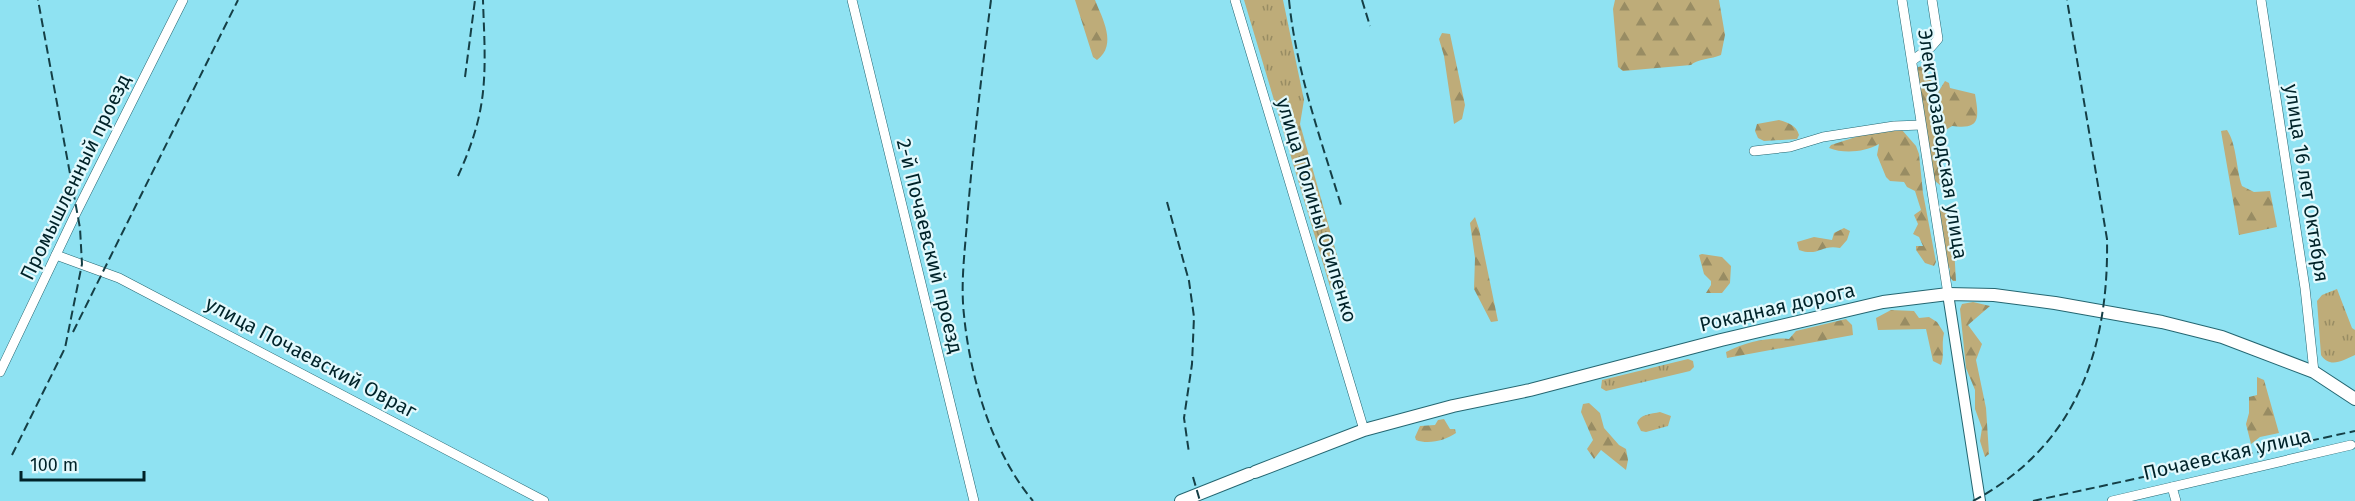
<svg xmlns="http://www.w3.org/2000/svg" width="2355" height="501" font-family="'Fira Sans',sans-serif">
<defs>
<pattern id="grass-tufts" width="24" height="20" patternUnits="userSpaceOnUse" patternTransform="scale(1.5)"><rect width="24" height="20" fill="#beac79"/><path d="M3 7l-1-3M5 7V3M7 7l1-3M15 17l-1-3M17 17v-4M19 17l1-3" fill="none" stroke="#988c63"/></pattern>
<pattern id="forest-firs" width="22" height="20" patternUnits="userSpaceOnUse" patternTransform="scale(1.5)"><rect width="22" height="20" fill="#beac79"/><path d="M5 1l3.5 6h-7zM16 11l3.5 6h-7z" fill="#988c63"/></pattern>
</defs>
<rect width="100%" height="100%" fill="#8fe2f2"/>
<g fill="url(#grass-tufts)">
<polygon points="1244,0 1283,0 1304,100 1300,124 1347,291 1331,290"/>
<path d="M2337,289l15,39 3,2v25c-12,5 -25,14 -34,0l-4,-54 5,-6z"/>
<polygon points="1688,359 1693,361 1694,367 1690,371 1606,391 1601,388 1602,380"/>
<path d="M1660,412l11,4 -3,10 -22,6 -5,-1 -4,-8c3,-9 14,-9 23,-11z"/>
</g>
<g fill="url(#forest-firs)">
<path d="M1075,0h20c7,18 23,45 2,60l-4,-3z"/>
<path d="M1615,0h104l6,35 -4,20c-9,4 -24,4 -30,10l-68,6 -5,-4 -5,-58z"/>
<polygon points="1442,33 1450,34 1465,105 1462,119 1454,124 1444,56 1439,39"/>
<path d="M1923,66l10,17 -1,17 3,4 4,-1 -2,-9 8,-13 4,2 1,5 25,6c4,24 6,36 -23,32l-14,9 5,43 -3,7 -5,-4 -19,-107 2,-7z"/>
<path d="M1779,120c10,3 17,5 20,15l-2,4 -33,2 -6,-3 -3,-7 2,-7z"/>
<path d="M1902,130l14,16 3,8 4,39 13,69 -2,4 -9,-3 -9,-13v-4h7l-4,-9 -6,-3 5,-10 -4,-9 7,-5 -6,-19 -8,-4 -3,-5 -14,-1 -4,-4 -9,-22 2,-11c-14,8 -35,10 -50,4l2,-3 31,-10z"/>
<path d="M2227,130c10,15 9,39 15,56l12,6 16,-1 7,36 -38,8 -18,-104z"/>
<polygon points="1940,207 1948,210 1954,247 1956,281 1953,281 1949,276 1950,269 1946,263 1939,214"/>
<polygon points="1475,217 1479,229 1498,321 1491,322 1474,289 1475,258 1470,223"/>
<path d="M1844,228l6,3 -3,9 -7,8c-19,-4 -21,9 -41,2l-2,-8 17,-5 18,3 2,-7z"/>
<polygon points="1702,254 1722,257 1731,266 1730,283 1722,293 1702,293 1706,293 1711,285 1711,281 1704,274 1699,255"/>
<polygon points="1973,302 1990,306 1968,325 1982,344 1976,360 1986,408 1989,454 1985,457 1980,441 1982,428 1975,409 1975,390 1966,368 1960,309 1962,304"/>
<path d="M1891,310l23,1 5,7 10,-1 8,5 7,11c-3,12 1,22 -3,32l-8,-4 -7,-32 -48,1 -2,-12z"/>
<path d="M1846,319l6,6 1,10 -126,23 -1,-6c20,-10 41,-15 63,-13l7,-8z"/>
<polygon points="2257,377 2264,380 2279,433 2260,437 2251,444 2246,424 2249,413 2249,397 2257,395"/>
<polygon points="1589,403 1600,413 1604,428 1619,445 1626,449 1628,460 1626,470 1601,450 1594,459 1587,449 1593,440 1581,412 1583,404"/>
<path d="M1444,419l6,10h5l1,4c-10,7 -27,12 -40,7l-1,-3 5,-11 15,-1 3,-5z"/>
</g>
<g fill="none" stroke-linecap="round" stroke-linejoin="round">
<g stroke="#246671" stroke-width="10">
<g id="minor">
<polyline points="852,0 974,501"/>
<polyline points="1235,0 1364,430"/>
<polyline points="1902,0 1948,294"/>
<polyline points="2261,0 2305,288 2314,372"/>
<polyline points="1913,60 1931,47 1938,39 1932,0"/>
<polyline points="1754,151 1790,147 1823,137 1894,126 1921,125"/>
<polyline points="56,255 119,278 544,501"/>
<polyline points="0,372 76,213 183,0"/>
<polyline points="2172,487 2176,501"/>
<polyline points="2112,501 2351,445"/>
</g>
</g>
<g stroke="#246671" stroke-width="12">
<polyline id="tertiary" points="1948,294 1980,501"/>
</g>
<g stroke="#246671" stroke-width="14">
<g id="secondary">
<polyline points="1255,472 1364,430 1453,406 1530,390 1721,340 1883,302 1948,294 1994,295 2055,303 2162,322 2222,337 2314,372 2355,399"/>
<polyline points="1181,501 1249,474"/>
</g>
</g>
<use href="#minor" stroke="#fff" stroke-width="9"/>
<use href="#tertiary" stroke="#fff" stroke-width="10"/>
<use href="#secondary" stroke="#fff" stroke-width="12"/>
<g stroke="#153f46" stroke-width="2" stroke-dasharray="9 4.5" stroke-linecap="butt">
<path d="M991,0c-9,70 -17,139 -23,209 -2,34 -8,71 -4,106 6,62 28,137 69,186"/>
<path d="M1289,0c7,70 31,137 52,205"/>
<polyline points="1362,0 1370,26"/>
<polyline points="465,77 475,0"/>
<path d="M458,176c10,-22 19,-46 23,-70 6,-34 3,-71 2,-106"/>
<polyline points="1167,202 1189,281 1194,317 1192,364 1184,418 1189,453"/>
<polyline points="73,332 238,0"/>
<polyline points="12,455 65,348 82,264 80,228 38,0"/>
<polyline points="1193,477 1200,501"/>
<path d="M1973,501c103,-55 136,-151 134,-262l-40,-239"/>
<polyline points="2033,501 2355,431"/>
</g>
</g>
<g text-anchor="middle" stroke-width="4.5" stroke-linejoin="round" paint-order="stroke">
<g font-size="20" fill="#002329" stroke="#e2f9fd">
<text transform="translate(1943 144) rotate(81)" y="7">Электрозаводская улица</text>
<text transform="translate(75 177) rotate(-64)" y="7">Промышленный проезд</text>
<text transform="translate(2307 183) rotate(81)" y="7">улица 16 лет Октября</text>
<text transform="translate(1317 210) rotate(73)" y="7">улица Полины Осипенко</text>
<text transform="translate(930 246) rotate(76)" y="7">2-й Почаевский проезд</text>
<text transform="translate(1777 307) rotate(-13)" y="7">Рокадная дорога</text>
<text transform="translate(311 357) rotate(28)" y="7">улица Почаевский Овраг</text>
<text transform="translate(2227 454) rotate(-13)" y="7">Почаевская улица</text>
</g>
</g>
<path d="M21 471v9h123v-9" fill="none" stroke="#002329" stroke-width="3"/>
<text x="30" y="471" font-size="18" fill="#002329" stroke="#e2f9fd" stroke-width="4.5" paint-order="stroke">100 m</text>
</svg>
